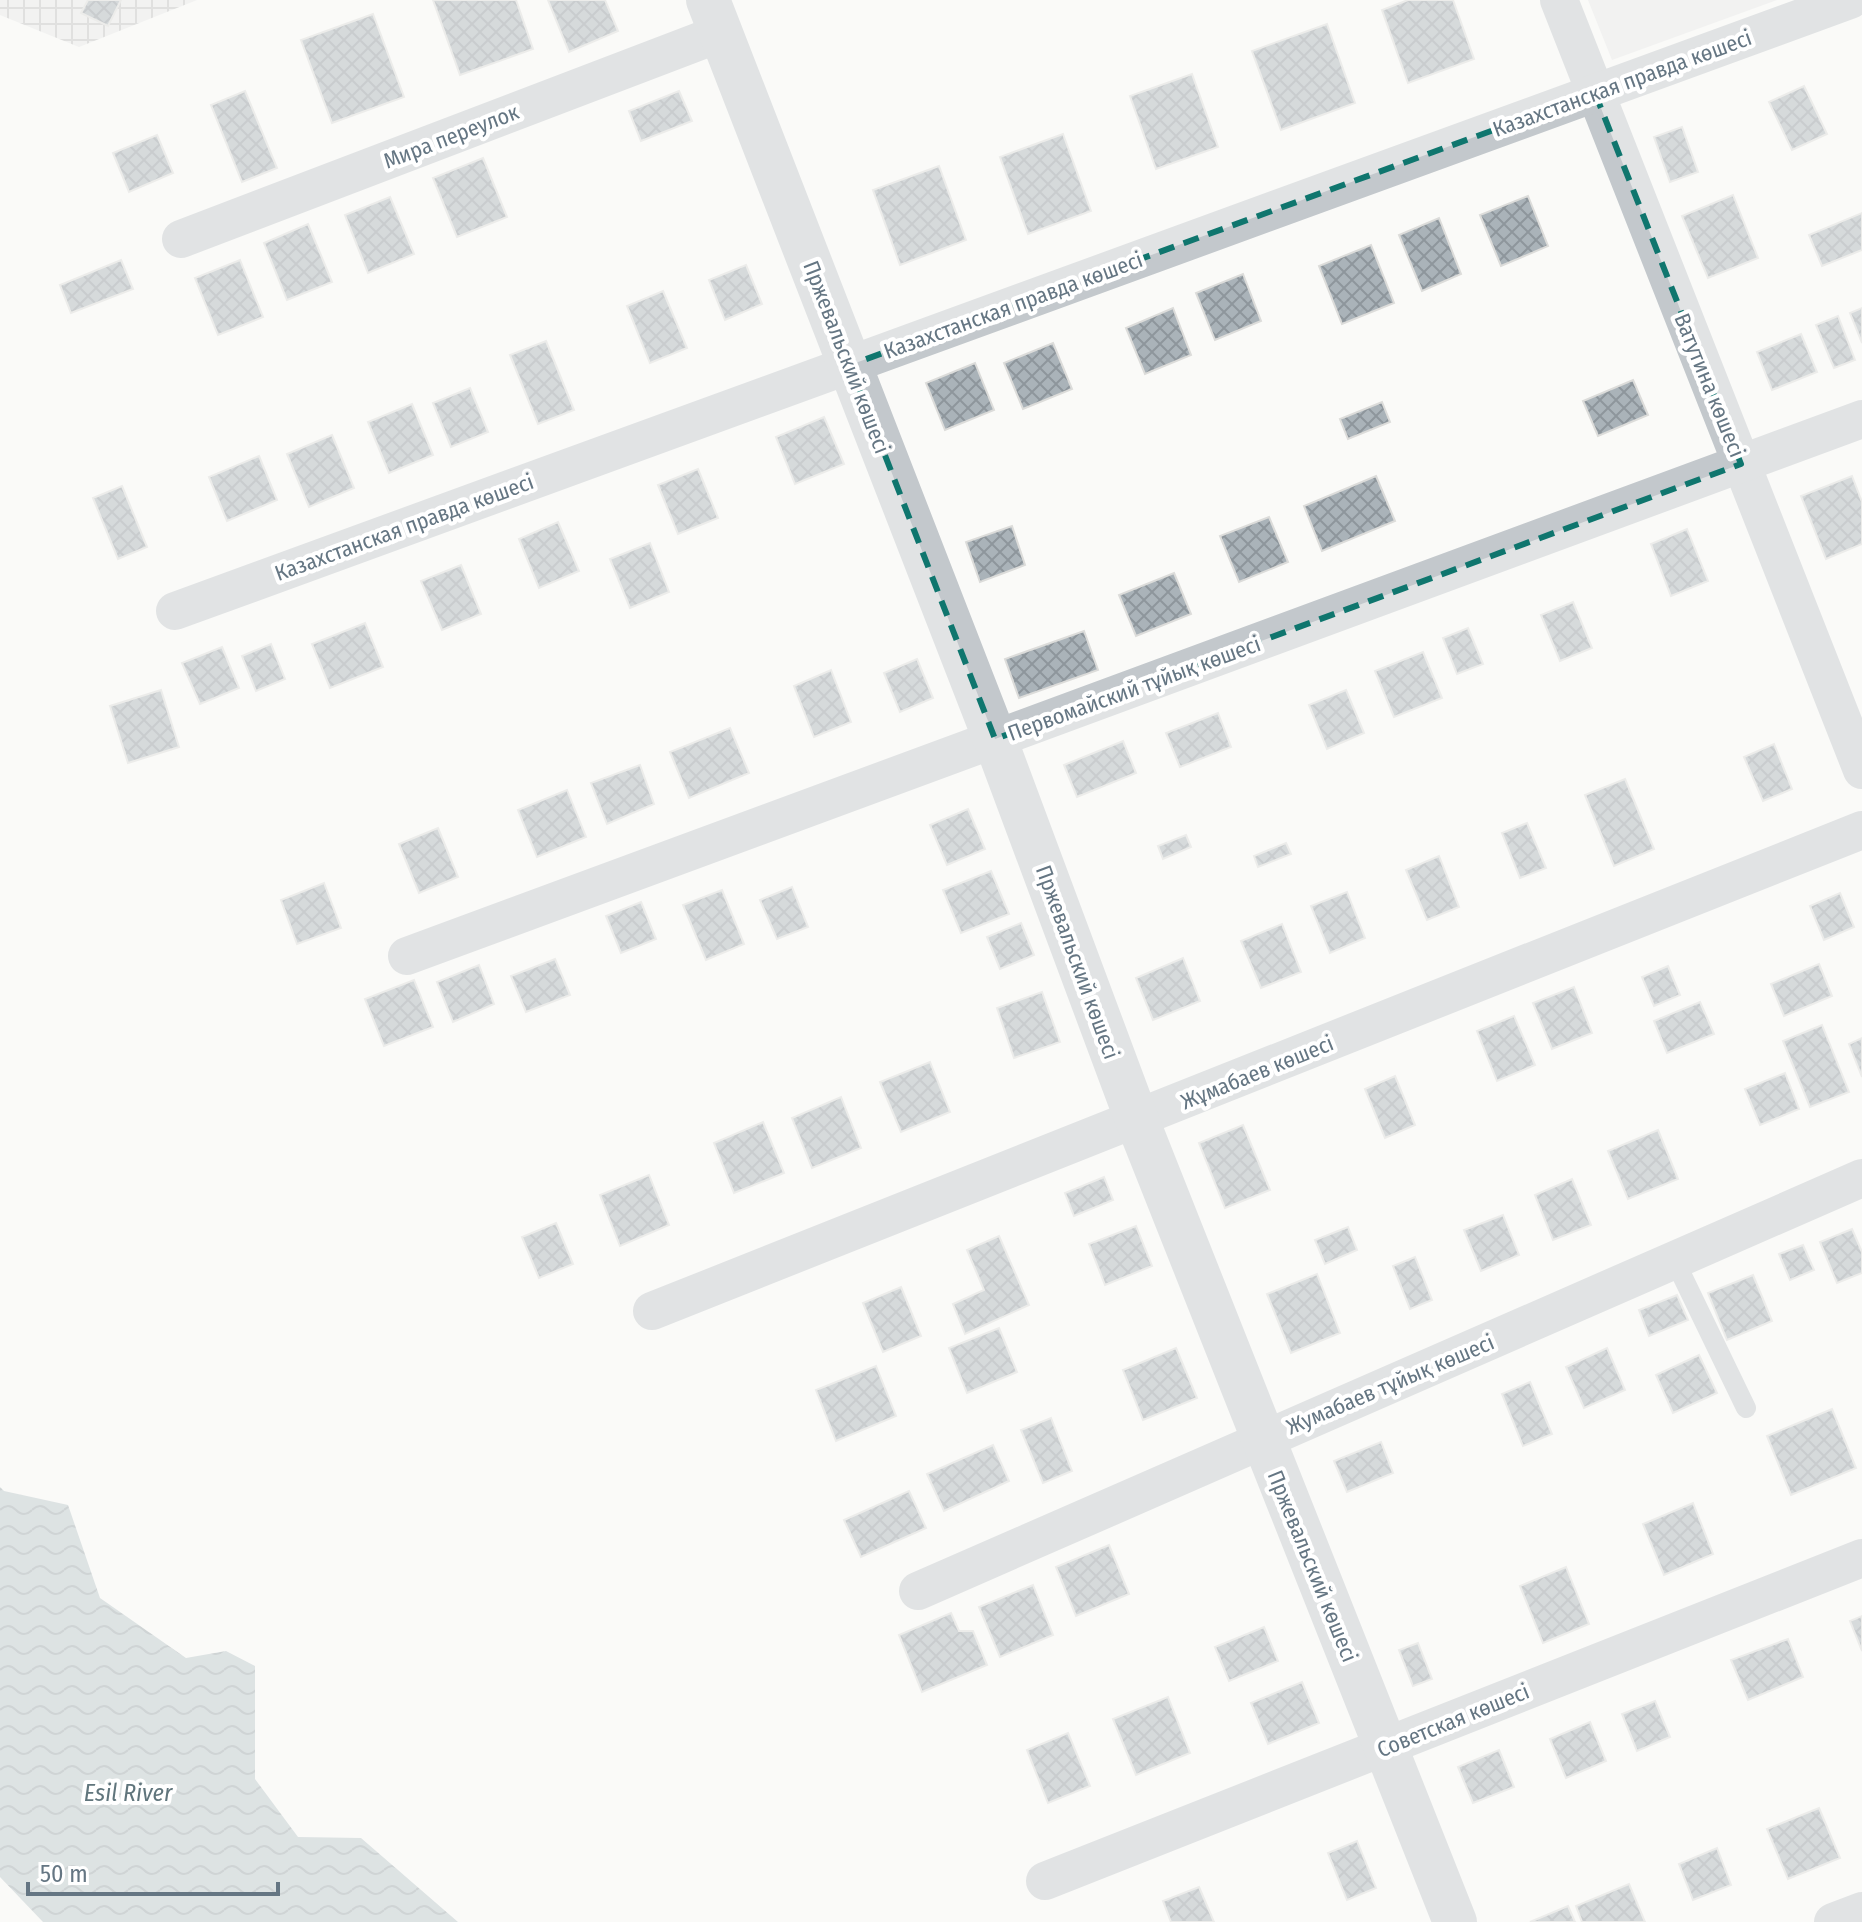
<svg xmlns="http://www.w3.org/2000/svg" width="1862" height="1922" font-family="'Fira Sans Condensed',sans-serif">
<defs>
<pattern id="industrial-grid" width="8" height="8" patternUnits="userSpaceOnUse" patternTransform="scale(2)"><rect width="8" height="8" fill="#e8e9e9"/><path d="M0 4h8M4 0v8" fill="none" stroke="#c0c1c2"/></pattern>
<pattern id="water-waves" width="16" height="10" patternUnits="userSpaceOnUse" patternTransform="scale(2)"><rect width="16" height="10" fill="#bbc7cb"/><path d="M0 5q4-4 8 0t8 0" fill="none" stroke="#9ca6aa"/></pattern>
<pattern id="building-cross-hatch" width="8" height="8" patternUnits="userSpaceOnUse" patternTransform="scale(2)"><rect width="8" height="8" fill="#aab3b9"/><path d="M0 0l8 8M0 8l8-8" fill="none" stroke="#8e969c"/></pattern>
</defs>
<rect width="100%" height="100%" fill="#fafaf8"/>
<polygon fill="#e8e9e9" points="1588,0 1777,0 1612,60"/>
<polygon fill="url(#industrial-grid)" points="0,0 197,0 79,47 0,15"/>
<polygon fill="url(#water-waves)" points="0,1487 4,1491 68,1505 100,1598 186,1658 226,1651 255,1666 255,1779 298,1837 361,1838 458,1922 43,1922 0,1877"/>
<g fill="url(#building-cross-hatch)" stroke="#dcdcda" stroke-width="2">
<polygon points="88,0 121,0 108,26 81,13"/>
<polygon points="433,0 516,0 533,49 460,75"/>
<polygon points="548,0 605,0 618,31 569,52"/>
<polygon points="1408,0 1453,0 1474,59 1408,83 1382,10"/>
<polygon points="373,14 404,97 332,123 301,40"/>
<polygon points="1327,24 1355,103 1281,130 1252,51"/>
<polygon points="1192,74 1218,147 1156,169 1130,96"/>
<polygon points="1804,86 1827,134 1792,150 1769,102"/>
<polygon points="245,91 277,168 242,182 211,105"/>
<polygon points="679,91 692,121 641,141 629,111"/>
<polygon points="1682,127 1698,172 1670,182 1654,137"/>
<polygon points="1063,134 1091,211 1028,234 1000,157"/>
<polygon points="157,135 173,173 129,192 113,153"/>
<polygon points="483,158 507,217 457,237 433,178"/>
<polygon points="939,166 966,240 900,265 873,190"/>
<polygon points="1733,195 1758,258 1708,278 1682,216"/>
<polygon points="1528,196 1548,246 1501,266 1480,215"/>
<polygon points="390,197 414,254 368,273 345,215"/>
<polygon points="1862,213 1862,250 1822,266 1809,235"/>
<polygon points="1439,218 1461,274 1422,291 1399,235"/>
<polygon points="308,224 332,282 287,300 264,243"/>
<polygon points="1371,245 1394,303 1342,324 1319,266"/>
<polygon points="121,260 133,289 71,313 60,285"/>
<polygon points="240,260 263,317 218,335 195,278"/>
<polygon points="746,265 762,304 725,320 709,280"/>
<polygon points="1243,274 1261,321 1215,340 1196,293"/>
<polygon points="663,291 687,348 650,363 627,306"/>
<polygon points="1173,308 1191,355 1145,374 1126,328"/>
<polygon points="1862,308 1862,343 1850,313"/>
<polygon points="1838,316 1855,360 1834,368 1816,325"/>
<polygon points="1801,334 1817,372 1772,390 1757,352"/>
<polygon points="546,341 574,410 538,424 510,355"/>
<polygon points="1053,343 1072,389 1023,409 1004,363"/>
<polygon points="975,363 994,410 945,430 926,383"/>
<polygon points="1633,380 1648,415 1598,436 1583,401"/>
<polygon points="470,388 488,432 451,447 433,403"/>
<polygon points="1382,402 1390,422 1348,439 1340,419"/>
<polygon points="412,404 433,455 389,473 368,422"/>
<polygon points="824,417 844,464 795,484 776,437"/>
<polygon points="332,435 354,488 309,507 287,454"/>
<polygon points="259,456 277,500 227,521 209,477"/>
<polygon points="698,469 718,518 678,534 658,485"/>
<polygon points="1376,476 1395,521 1322,551 1304,506"/>
<polygon points="1852,476 1862,502 1862,544 1826,559 1801,496"/>
<polygon points="122,486 147,547 118,559 93,498"/>
<polygon points="1269,517 1288,562 1239,582 1220,536"/>
<polygon points="558,522 579,571 539,588 519,539"/>
<polygon points="1012,526 1025,565 980,582 966,542"/>
<polygon points="1687,529 1708,581 1671,596 1651,544"/>
<polygon points="650,543 669,592 630,608 610,559"/>
<polygon points="461,565 481,614 442,630 421,581"/>
<polygon points="1174,573 1191,614 1136,636 1119,595"/>
<polygon points="1573,602 1592,648 1560,661 1541,615"/>
<polygon points="365,623 383,667 330,688 312,644"/>
<polygon points="1468,628 1483,664 1457,674 1443,638"/>
<polygon points="1084,631 1098,670 1019,698 1005,659"/>
<polygon points="271,644 285,679 256,691 242,656"/>
<polygon points="222,647 239,688 200,704 182,663"/>
<polygon points="1423,652 1442,698 1394,717 1375,671"/>
<polygon points="917,659 933,698 900,712 884,673"/>
<polygon points="831,670 851,722 814,737 794,686"/>
<polygon points="161,690 179,747 128,763 110,706"/>
<polygon points="1346,690 1364,733 1327,749 1309,705"/>
<polygon points="1218,713 1231,747 1180,767 1166,733"/>
<polygon points="730,728 749,773 689,798 670,752"/>
<polygon points="1123,741 1136,773 1077,797 1064,765"/>
<polygon points="1774,744 1792,789 1763,801 1744,757"/>
<polygon points="640,765 654,804 607,824 591,783"/>
<polygon points="1625,779 1654,849 1614,866 1585,795"/>
<polygon points="567,790 586,837 537,857 518,810"/>
<polygon points="968,809 985,849 947,865 930,825"/>
<polygon points="1527,823 1546,868 1520,878 1502,833"/>
<polygon points="438,828 458,877 419,893 399,844"/>
<polygon points="1186,835 1191,847 1163,859 1158,846"/>
<polygon points="1286,843 1291,854 1258,867 1254,856"/>
<polygon points="1439,856 1459,907 1427,920 1406,870"/>
<polygon points="991,871 1009,914 961,933 943,890"/>
<polygon points="324,883 341,928 297,944 281,900"/>
<polygon points="792,887 808,927 777,939 760,900"/>
<polygon points="722,890 744,944 706,960 683,905"/>
<polygon points="1347,892 1365,938 1330,953 1311,906"/>
<polygon points="1840,893 1854,927 1824,940 1810,906"/>
<polygon points="641,902 656,939 621,953 606,916"/>
<polygon points="1021,923 1034,955 1000,969 987,937"/>
<polygon points="1282,924 1301,972 1261,988 1241,941"/>
<polygon points="1183,958 1200,1001 1153,1020 1136,978"/>
<polygon points="555,959 570,995 526,1012 511,976"/>
<polygon points="1819,964 1832,996 1784,1016 1771,984"/>
<polygon points="479,965 494,1004 453,1022 437,982"/>
<polygon points="1668,966 1680,995 1654,1006 1642,977"/>
<polygon points="414,980 433,1027 384,1046 365,999"/>
<polygon points="1574,987 1592,1033 1552,1049 1533,1003"/>
<polygon points="1042,992 1060,1042 1014,1058 997,1008"/>
<polygon points="1700,1002 1714,1034 1667,1053 1654,1021"/>
<polygon points="1514,1016 1535,1065 1497,1081 1477,1031"/>
<polygon points="1822,1025 1849,1092 1810,1107 1783,1041"/>
<polygon points="1862,1038 1862,1077 1849,1044"/>
<polygon points="930,1062 950,1112 901,1132 880,1082"/>
<polygon points="1785,1073 1799,1109 1760,1125 1745,1089"/>
<polygon points="1395,1076 1415,1125 1385,1138 1365,1089"/>
<polygon points="841,1097 861,1148 812,1168 792,1118"/>
<polygon points="763,1122 784,1173 734,1193 714,1143"/>
<polygon points="1243,1125 1270,1190 1225,1208 1199,1143"/>
<polygon points="1658,1130 1678,1179 1628,1199 1608,1151"/>
<polygon points="649,1175 669,1225 620,1246 600,1195"/>
<polygon points="1104,1177 1113,1200 1074,1216 1065,1193"/>
<polygon points="1572,1179 1591,1225 1553,1240 1535,1195"/>
<polygon points="1503,1215 1519,1255 1481,1271 1464,1230"/>
<polygon points="556,1223 573,1264 539,1278 522,1237"/>
<polygon points="1136,1226 1152,1266 1105,1285 1089,1244"/>
<polygon points="1348,1227 1357,1250 1325,1264 1315,1240"/>
<polygon points="1852,1229 1862,1252 1862,1273 1837,1283 1820,1242"/>
<polygon points="999,1236 1029,1305 965,1334 953,1304 984,1290 967,1250"/>
<polygon points="1803,1245 1814,1270 1790,1280 1779,1254"/>
<polygon points="1415,1257 1432,1300 1410,1309 1393,1266"/>
<polygon points="1317,1274 1340,1333 1291,1353 1267,1294"/>
<polygon points="1753,1275 1772,1321 1727,1340 1708,1293"/>
<polygon points="901,1287 921,1336 883,1352 863,1303"/>
<polygon points="1677,1295 1688,1320 1649,1336 1639,1310"/>
<polygon points="999,1328 1017,1372 967,1393 949,1348"/>
<polygon points="1176,1348 1197,1398 1143,1420 1123,1370"/>
<polygon points="1607,1348 1625,1390 1584,1408 1566,1367"/>
<polygon points="1699,1355 1717,1393 1673,1413 1656,1375"/>
<polygon points="876,1366 896,1416 836,1441 816,1390"/>
<polygon points="1530,1382 1552,1434 1523,1446 1502,1394"/>
<polygon points="1832,1409 1856,1468 1791,1495 1767,1436"/>
<polygon points="1051,1418 1072,1471 1043,1483 1021,1430"/>
<polygon points="1381,1442 1393,1473 1347,1492 1334,1461"/>
<polygon points="993,1445 1009,1481 944,1511 927,1474"/>
<polygon points="909,1491 926,1528 861,1557 844,1520"/>
<polygon points="1693,1503 1713,1554 1664,1575 1643,1524"/>
<polygon points="1109,1545 1129,1594 1076,1616 1056,1567"/>
<polygon points="1566,1567 1589,1624 1543,1643 1520,1586"/>
<polygon points="1033,1585 1053,1635 1000,1657 979,1607"/>
<polygon points="951,1613 959,1631 973,1631 987,1665 922,1692 899,1635"/>
<polygon points="1862,1616 1862,1651 1850,1621"/>
<polygon points="1264,1627 1278,1661 1229,1681 1215,1647"/>
<polygon points="1788,1639 1803,1677 1748,1700 1731,1660"/>
<polygon points="1418,1643 1432,1679 1413,1686 1399,1650"/>
<polygon points="1302,1682 1319,1723 1268,1744 1251,1703"/>
<polygon points="1168,1697 1190,1753 1136,1775 1113,1719"/>
<polygon points="1655,1701 1670,1737 1637,1751 1622,1714"/>
<polygon points="1590,1722 1606,1761 1566,1778 1550,1739"/>
<polygon points="1068,1733 1090,1786 1048,1803 1027,1750"/>
<polygon points="1499,1750 1514,1787 1473,1803 1458,1767"/>
<polygon points="1819,1808 1840,1858 1788,1879 1767,1829"/>
<polygon points="1357,1841 1376,1888 1347,1900 1328,1853"/>
<polygon points="1717,1848 1731,1885 1693,1900 1679,1864"/>
<polygon points="1629,1884 1645,1922 1582,1922 1576,1906"/>
<polygon points="1199,1887 1214,1922 1171,1922 1163,1901"/>
<polygon points="1568,1906 1575,1922 1530,1922"/>
</g>
<g fill="none" stroke-linecap="round" stroke-linejoin="round">
<polyline stroke="#c3c8cc" stroke-width="20" points="1675,1261 1746,1408"/>
<g stroke="#c3c8cc" stroke-width="38">
<polyline points="1559,0 1862,770"/>
<polyline points="181,239 721,33"/>
<polyline points="175,611 1850,0"/>
<polyline points="407,956 1862,419"/>
<polyline points="652,1311 1862,830"/>
<polyline points="918,1591 1862,1178"/>
<polyline points="1045,1881 1862,1558"/>
<polyline points="1833,1922 1862,1911"/>
</g>
<polyline stroke="#c3c8cc" stroke-width="44" points="708,0 995,739 1137,1120 1455,1922"/>
</g>
<path d="M0 0H1862V1922H0ZM1595,93l146,371 -746,275 -145,-374z" fill="#fafaf8" fill-opacity=".55" fill-rule="evenodd"/>
<path fill="none" stroke="#0f766e" stroke-width="6" stroke-dasharray="16 10" stroke-linejoin="round" d="M1595,93l146,371 -746,275 -145,-374z"/>
<g text-anchor="middle" stroke-width="8" stroke-linejoin="round" paint-order="stroke">
<g font-size="22" fill="#657683" stroke="#fff">
<text transform="translate(1622 83) rotate(-20)" y="8">Казахстанская правда көшесі</text>
<text transform="translate(451 136) rotate(-21)" y="8">Мира переулок</text>
<text transform="translate(1013 305) rotate(-20)" y="8">Казахстанская правда көшесі</text>
<text transform="translate(847 357) rotate(69)" y="8">Пржевальский көшесі</text>
<text transform="translate(1710 385) rotate(68)" y="8">Ватутина көшесі</text>
<text transform="translate(404 527) rotate(-20)" y="8">Казахстанская правда көшесі</text>
<text transform="translate(1134 688) rotate(-20)" y="8">Первомайский тұйық көшесі</text>
<text transform="translate(1078 962) rotate(70)" y="8">Пржевальский көшесі</text>
<text transform="translate(1257 1072) rotate(-22)" y="8">Жұмабаев көшесі</text>
<text transform="translate(1390 1384) rotate(-23)" y="8">Жумабаев тұйық көшесі</text>
<text transform="translate(1313 1566) rotate(68)" y="8">Пржевальский көшесі</text>
<text transform="translate(1453 1720) rotate(-22)" y="8">Советская көшесі</text>
</g>
<g font-size="24" font-style="italic" fill="#60757c" stroke="#fff">
<text x="128" y="1801">Esil River</text>
</g>
</g>
<path d="M28 1882v12h250v-12" fill="none" stroke="#657683" stroke-width="4"/>
<text x="40" y="1882" font-size="24" fill="#657683" stroke="#ffffff" stroke-width="6" paint-order="stroke">50 m</text>
</svg>
